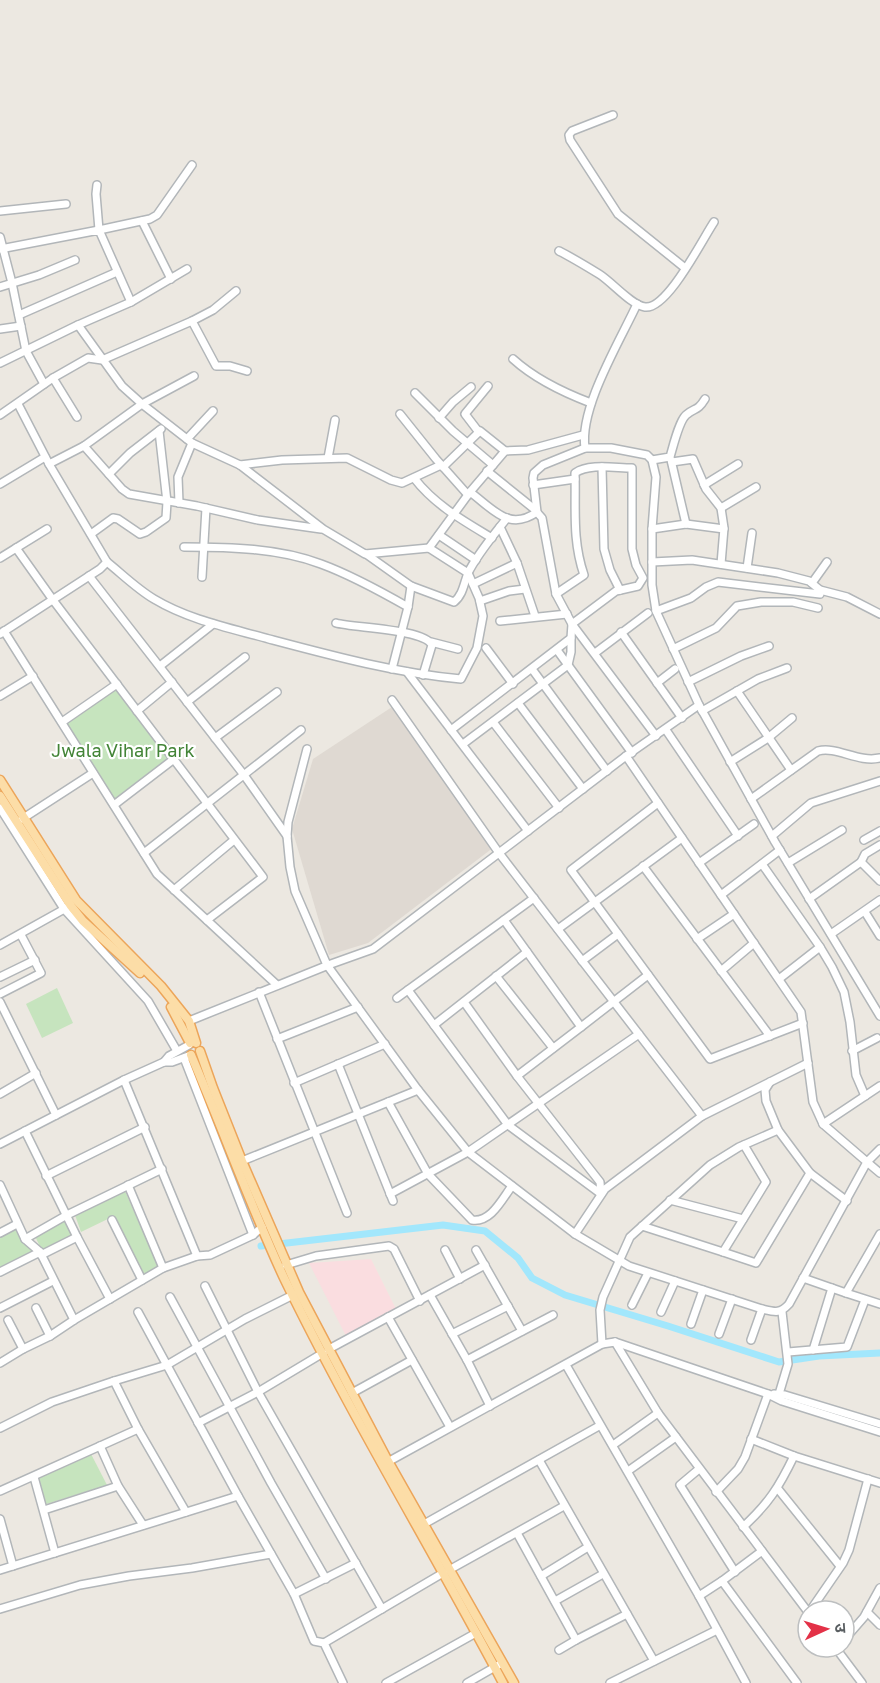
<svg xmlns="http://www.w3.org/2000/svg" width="880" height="1683" font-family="'Golos Text','Noto Sans Devanagari',sans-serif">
<rect width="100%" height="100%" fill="#ece8e1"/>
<polygon fill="#dfd9d2" points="395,705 498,844 368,943 329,955 292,829 313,759"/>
<polygon fill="#fadde0" points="371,1259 396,1309 346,1336 309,1263"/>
<g fill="#c6e4be">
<polygon points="117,684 174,759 114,805 62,722"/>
<polygon points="57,988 73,1023 42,1038 26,1004"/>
<polygon points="125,1191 159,1268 144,1276 114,1216 81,1232 75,1215"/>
<polygon points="69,1217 76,1235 42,1251 35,1236"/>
<polygon points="19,1221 34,1252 0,1269 0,1230"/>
<polygon points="91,1454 107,1485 40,1506 30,1478"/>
</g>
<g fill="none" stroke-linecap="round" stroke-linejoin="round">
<polyline stroke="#a2e7fc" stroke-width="7" points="261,1246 443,1225 485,1231 518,1258 532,1278 565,1295 668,1326 779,1362 819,1356 880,1353"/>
<g stroke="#b2b6b9" stroke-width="10">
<g id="minor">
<polyline points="613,115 572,131 569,135 570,140 618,214 685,268"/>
<polyline points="97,185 96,194 99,230 150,219 157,215 192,165"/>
<polyline points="0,211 66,204"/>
<polyline points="142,221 171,279"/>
<polyline points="0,237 12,283 26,351 44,384"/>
<path d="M0,249l99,-19 32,72 -53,23 44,61 20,18 50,39 48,22 83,64 42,25 64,-6 39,25 11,25 4,18 -6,32 -16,31c-65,-6 -128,-23 -192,-40 -39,-11 -80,-19 -115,-40 -17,-10 -32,-25 -47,-37l-7,7 -100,65"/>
<path d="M559,251c14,7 27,15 40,23 13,8 32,31 46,33 22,3 57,-67 69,-85"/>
<polyline points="0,287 39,275 75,260"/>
<polyline points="131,302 187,269"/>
<polyline points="19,315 117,272"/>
<polyline points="192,321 213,310 236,291"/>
<polyline points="0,329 21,326"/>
<path d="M513,359c22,20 49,33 78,44"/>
<polyline points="0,363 78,325"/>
<polyline points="194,376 142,404 84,446 122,489 129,494 197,506 258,520 321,529"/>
<polyline points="53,378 77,417"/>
<polyline points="415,393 453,431 493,465"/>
<polyline points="18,404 49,464 84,446"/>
<polyline points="400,414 436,459 468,495"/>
<polyline points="0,415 53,378 88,358 102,360 192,321 216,366 230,366 247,371"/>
<polyline points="439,418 453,402 471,387"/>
<polyline points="478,431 465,414 488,386"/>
<polyline points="187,439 213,411"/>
<path d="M585,448c-6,-40 35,-107 52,-144"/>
<polyline points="328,458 335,420"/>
<path d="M652,460l18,-3c3,-10 9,-36 16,-42 9,-8 11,-3 19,-16"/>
<polyline points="671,460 686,524"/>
<polyline points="672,462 693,459 706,489 721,508 724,528 721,564"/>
<polyline points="49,464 107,562"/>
<polyline points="240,465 282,460 347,458 391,480 402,483 441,465"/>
<polyline points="443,467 480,431 505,451"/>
<polyline points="602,467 604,549 610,570 620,590"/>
<polyline points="487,471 533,508 542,518 556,594 572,624 656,736"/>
<polyline points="109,474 130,453 161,429"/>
<path d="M414,478c21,27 48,42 78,60"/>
<polyline points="0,484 45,457"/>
<polyline points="533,485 575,479"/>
<polyline points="704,485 738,464"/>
<path d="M470,492c23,17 39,40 67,20l-4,-34 1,-5 9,-8 42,-17h26l36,7 5,5 4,17 -4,52v56l4,26 43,94 76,137 105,174"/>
<polyline points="179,503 178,477 192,443"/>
<polyline points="721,508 756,487"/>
<polyline points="500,527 517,563 535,616"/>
<polyline points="652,529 686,524 724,529"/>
<polyline points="91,534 113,518 118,519 140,534 146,532 166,518 167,502 159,431"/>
<polyline points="439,535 476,560"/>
<path d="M184,547c45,0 95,1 137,17 30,11 59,27 87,43"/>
<polyline points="16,548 53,600 263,877 207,920"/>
<polyline points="429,548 470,492 505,451 528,450 583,435"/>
<path d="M366,554l45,32 43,16c9,-7 10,-19 14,-29 10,-20 25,-37 39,-55"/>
<polyline points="0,558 47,529"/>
<polyline points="652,562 692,560 778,573 809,581 820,590 847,597 880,614"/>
<polyline points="747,568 752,533"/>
<polyline points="89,576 244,775 287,836"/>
<polyline points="202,577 206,508"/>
<polyline points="812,583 827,562"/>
<polyline points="473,584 517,563"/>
<polyline points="480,601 509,591 525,589"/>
<polyline points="656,611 691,598 706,587 718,582 820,594 820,590"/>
<polyline points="500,621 567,614"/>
<path d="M336,623c18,5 88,6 96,22l-9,30"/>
<polyline points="4,631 157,874 277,985"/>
<polyline points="621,632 682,718"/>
<polyline points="431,642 458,649"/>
<polyline points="486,648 513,684"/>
<polyline points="673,649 716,628 737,606 761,602 793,602 818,608"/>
<polyline points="557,650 632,753"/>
<polyline points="595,653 648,613"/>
<polyline points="160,666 213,624"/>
<polyline points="392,669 408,607 411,586"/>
<polyline points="532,669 607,771"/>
<polyline points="407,672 528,831"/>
<polyline points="688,682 741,656 769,646"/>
<polyline points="657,683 675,669"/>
<polyline points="737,691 791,770"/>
<polyline points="0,696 33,676"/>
<polyline points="392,700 499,853 702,1116 605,1189 575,1234 468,1152 639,1034"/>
<polyline points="187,702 245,657"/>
<polyline points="518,703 583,789"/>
<polyline points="137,711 172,682"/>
<polyline points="702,711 758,679 787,668"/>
<polyline points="62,722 117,684"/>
<polyline points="493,722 559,808"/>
<path d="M451,730l120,-92 1,-14 44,-33 22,-5 5,-8 -7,-13 -4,-16v-81c-17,0 -43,-5 -57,5 1,36 -3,67 9,102l-28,19"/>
<polyline points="666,730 738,836"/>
<polyline points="215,738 277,692"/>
<polyline points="463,744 568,665 571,652 571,638"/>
<polyline points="626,756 801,1012 813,1102 823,1124"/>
<polyline points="730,762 768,738 792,718"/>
<path d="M751,799l67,-48c19,-5 40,12 62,7"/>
<polyline points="658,803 571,870 710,1059 803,1023"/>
<polyline points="114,805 174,759"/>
<polyline points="0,808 64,909 148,1001 177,1051"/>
<polyline points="22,819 93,773"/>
<polyline points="772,836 811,803 880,781"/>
<polyline points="864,840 880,831"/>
<polyline points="144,853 301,730"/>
<polyline points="861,862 880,881"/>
<polyline points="699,863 754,824"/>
<polyline points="788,863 842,830"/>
<polyline points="762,864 820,947 779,979"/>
<polyline points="643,866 770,1036"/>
<polyline points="174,890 234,840"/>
<polyline points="721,895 780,850"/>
<polyline points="809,899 861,862 865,854 880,845"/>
<polyline points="865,912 880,936"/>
<polyline points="504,920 581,1027 517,1076 600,1182 601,1194"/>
<polyline points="558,929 682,838"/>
<polyline points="831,934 880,900"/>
<polyline points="697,939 734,914"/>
<polyline points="0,945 68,907"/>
<polyline points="820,947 832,967 844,992 850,1022 856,1075 865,1096"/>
<polyline points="582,961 618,934"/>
<polyline points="721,971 754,943"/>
<polyline points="496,976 553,1048"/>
<polyline points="0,977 35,960"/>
<polyline points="408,990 508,1125 601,1194"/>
<polyline points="259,992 347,1213"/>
<polyline points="0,994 41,973 21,935"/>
<polyline points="397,998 534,898"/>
<polyline points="0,1002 56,1115"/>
<polyline points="464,1002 517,1076"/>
<polyline points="189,1021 331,964 373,949 626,756 699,705"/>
<polyline points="434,1025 527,952"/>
<polyline points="581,1027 648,975"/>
<polyline points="277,1039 358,1007"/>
<polyline points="852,1051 877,1038"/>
<polyline points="184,1058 253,1235"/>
<polyline points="164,1062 169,1056 189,1045"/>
<polyline points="338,1064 393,1201"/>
<polyline points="124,1080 197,1256"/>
<polyline points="770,1082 765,1090 766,1101 778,1130 810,1173 847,1201"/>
<polyline points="294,1083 385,1044"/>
<polyline points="0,1094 36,1073"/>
<path d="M388,1102l40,72 44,46c19,3 30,-21 40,-34"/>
<polyline points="702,1116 808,1063"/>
<polyline points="25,1131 77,1237 110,1299"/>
<polyline points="0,1144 124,1080 164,1062 172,1062 191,1055"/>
<polyline points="880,1149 867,1162 880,1173"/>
<polyline points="242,1161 418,1090 327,965 295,891 290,867 287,836 288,822 307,749"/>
<polyline points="46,1176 145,1127"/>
<polyline points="0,1185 25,1239 40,1252 74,1320"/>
<polyline points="128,1185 163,1268"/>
<polyline points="390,1194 468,1152 418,1090"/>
<polyline points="670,1200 743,1219"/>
<polyline points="112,1220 142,1280"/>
<polyline points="642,1226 723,1252 766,1182 744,1145"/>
<polyline points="0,1233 17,1224"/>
<path d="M575,1234l54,32 133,43c13,3 18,5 27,-5l78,-142 -44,-38 57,-38"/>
<polyline points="25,1239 67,1215 162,1169"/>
<polyline points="445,1250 460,1279"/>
<polyline points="476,1250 522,1331"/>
<polyline points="723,1252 756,1263 810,1173"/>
<polyline points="41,1255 77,1237"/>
<polyline points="286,1265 316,1256 389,1246 394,1249 420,1301"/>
<polyline points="0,1272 40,1252"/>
<polyline points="803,1278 846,1293 880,1234"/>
<polyline points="205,1286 258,1392 382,1609"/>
<polyline points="846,1293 880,1304"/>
<polyline points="430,1295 467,1360"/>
<polyline points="170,1297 271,1483 326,1579"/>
<polyline points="632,1305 648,1273"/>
<polyline points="0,1308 53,1281"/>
<polyline points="36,1308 50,1336"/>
<polyline points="138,1312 238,1496 294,1594 314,1641 324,1643 343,1683"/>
<polyline points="661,1312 675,1281"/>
<polyline points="388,1317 450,1427"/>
<polyline points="8,1320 23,1349"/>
<polyline points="691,1324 703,1290"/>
<polyline points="452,1334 508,1306"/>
<polyline points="719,1334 732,1299"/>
<polyline points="751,1340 762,1309"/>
<polyline points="615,1342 658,1413 808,1612"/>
<polyline points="602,1344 600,1310 603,1297 630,1237 710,1165 739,1147 778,1130"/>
<polyline points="329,1349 485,1265"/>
<polyline points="813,1350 832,1288"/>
<polyline points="788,1352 847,1347 865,1300"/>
<polyline points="0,1363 23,1349 50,1336 74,1320 163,1268 197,1256 210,1255 253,1235 262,1227"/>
<polyline points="566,1365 699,1596 746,1683"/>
<polyline points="114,1381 167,1365 245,1319 293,1295"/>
<polyline points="352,1393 412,1360"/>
<polyline points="774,1394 785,1395 880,1424"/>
<polyline points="779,1394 788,1364 782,1312"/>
<polyline points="490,1406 467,1360 553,1315"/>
<polyline points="198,1423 258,1392 323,1353"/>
<polyline points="0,1428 52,1402 114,1381 138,1429"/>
<polyline points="751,1439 794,1456 880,1483"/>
<polyline points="613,1445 658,1413"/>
<polyline points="100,1446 118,1486 143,1525"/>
<polyline points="539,1460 654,1661"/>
<polyline points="384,1464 602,1344 615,1342 768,1394 782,1401 880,1432"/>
<polyline points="699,1469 680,1485 735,1572"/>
<polyline points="628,1471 676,1437"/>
<polyline points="34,1477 55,1553"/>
<polyline points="778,1489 840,1566"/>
<polyline points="0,1491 138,1429 186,1512"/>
<polyline points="716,1492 738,1469 745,1457 768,1394"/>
<polyline points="44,1510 118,1486"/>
<polyline points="0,1519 13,1566"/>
<polyline points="424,1524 599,1426"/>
<path d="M743,1527c26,-24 36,-40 51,-71"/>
<polyline points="517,1533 576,1640 627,1614"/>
<polyline points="0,1570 238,1496"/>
<polyline points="449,1570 564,1506"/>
<polyline points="541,1576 588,1547"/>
<polyline points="722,1581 762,1551"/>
<polyline points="294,1594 356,1563"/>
<polyline points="699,1596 722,1581 797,1683"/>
<polyline points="555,1601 603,1574"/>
<polyline points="0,1609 80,1585 129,1576 192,1568 271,1554"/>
<polyline points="810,1611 843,1563 849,1550 868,1479"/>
<polyline points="867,1612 880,1625"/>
<polyline points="844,1640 864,1617 880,1588"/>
<polyline points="324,1643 443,1573"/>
<polyline points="835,1647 862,1683"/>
<polyline points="559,1650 576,1640"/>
<polyline points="386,1683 476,1633"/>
<polyline points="467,1683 502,1663"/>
<polyline points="610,1683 717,1630"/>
</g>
</g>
<g stroke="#eca55a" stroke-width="11">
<g id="major">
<polyline points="0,780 76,900 161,986 189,1021 196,1043"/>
<polyline points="0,796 71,906 83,921 140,973"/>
<polyline points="171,1007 190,1043"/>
<polyline points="200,1051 213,1088 242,1161 299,1292 388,1461 514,1683"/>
<path d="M191,1055c32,74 59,150 93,223 67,138 147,269 219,405"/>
</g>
</g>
<use href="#minor" stroke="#fff" stroke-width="7"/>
<use href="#major" stroke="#fcdda7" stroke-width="8"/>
</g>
<g text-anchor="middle" stroke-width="4.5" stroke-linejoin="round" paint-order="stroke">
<g font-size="18" fill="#438437" stroke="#fff">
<text x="123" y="757">Jwala Vihar Park</text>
</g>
</g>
<g transform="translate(826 1629) rotate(86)"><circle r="28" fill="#ffffff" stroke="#bdbfc0" stroke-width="1.5"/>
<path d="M0-4.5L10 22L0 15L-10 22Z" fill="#e33147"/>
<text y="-9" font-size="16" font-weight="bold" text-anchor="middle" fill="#5a5f62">उ</text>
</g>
</svg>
